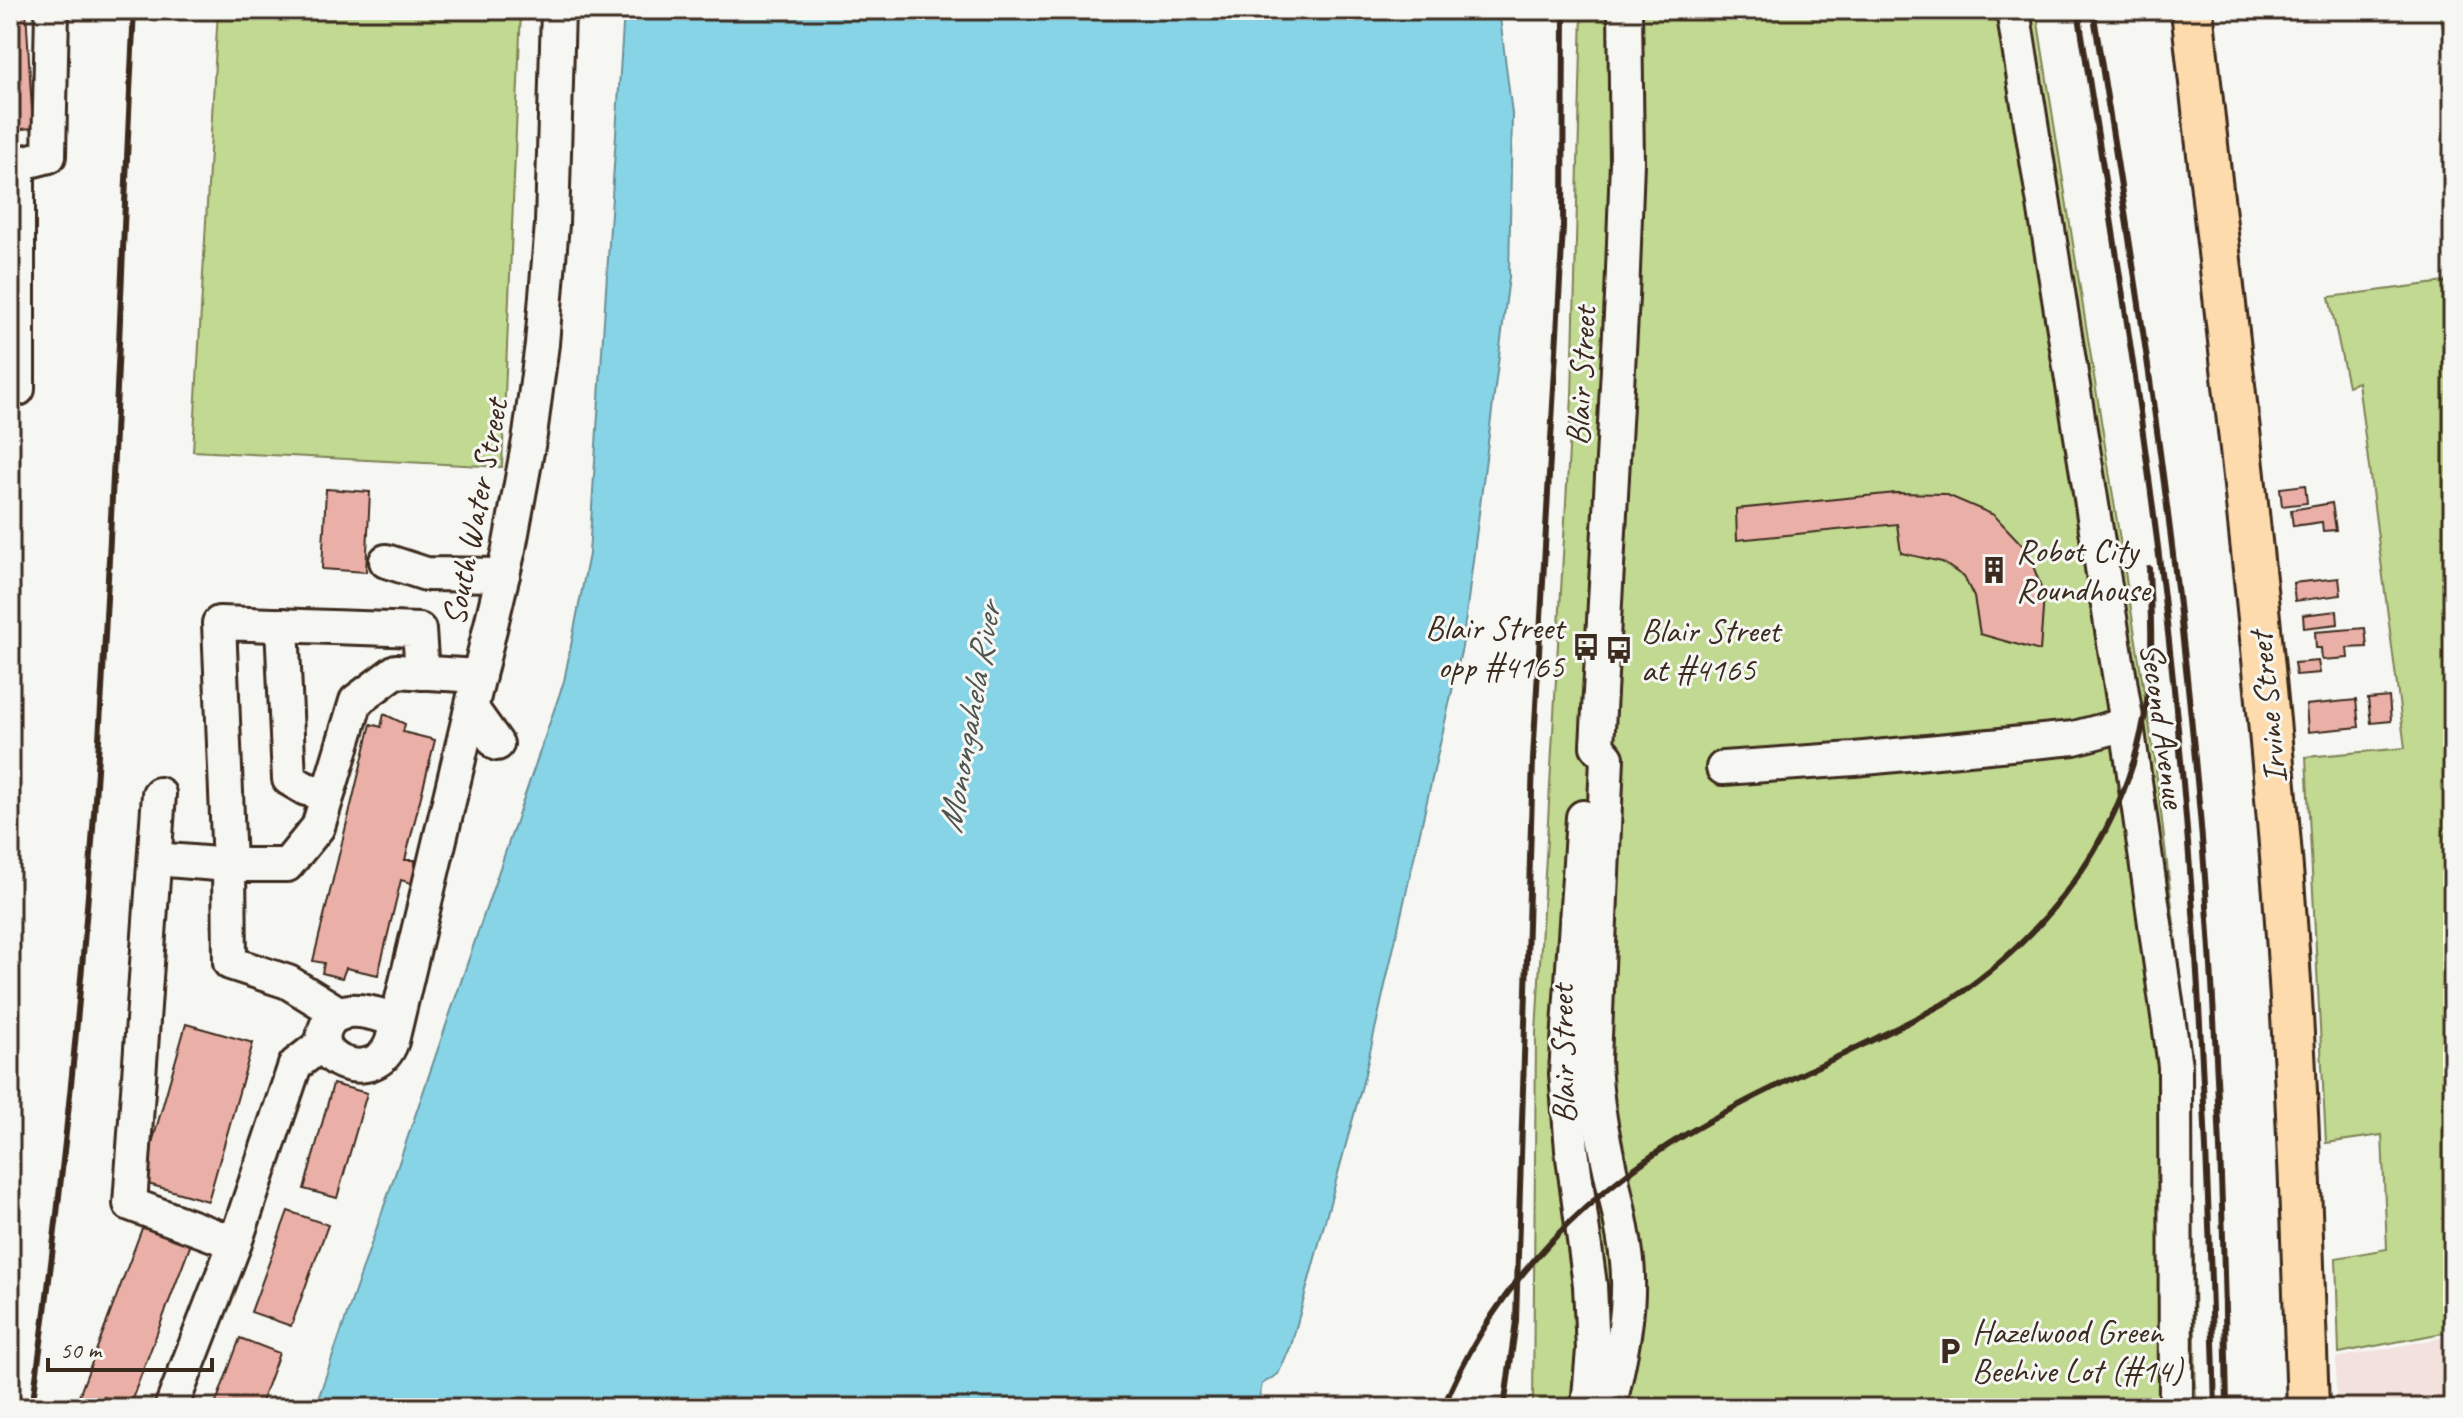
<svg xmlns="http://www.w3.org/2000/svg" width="2463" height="1418" font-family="Caveat,sans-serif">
<rect width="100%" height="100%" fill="#f6f6f2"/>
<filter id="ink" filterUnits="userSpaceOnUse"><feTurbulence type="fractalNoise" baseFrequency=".0125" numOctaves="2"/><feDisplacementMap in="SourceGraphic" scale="16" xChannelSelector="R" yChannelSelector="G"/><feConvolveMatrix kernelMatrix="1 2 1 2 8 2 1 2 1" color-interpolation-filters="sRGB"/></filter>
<g filter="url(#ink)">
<polygon fill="#f2e1dc" points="2453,1336 2453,1408 2336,1408 2336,1358"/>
<g fill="#c1d990" stroke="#7e8257" stroke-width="2">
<polygon points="218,10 521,10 502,467 193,451"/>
<polygon points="1582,10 2036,10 2155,761 2191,1069 2196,1408 1533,1408 1536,1033 1572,396"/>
<polygon points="2439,10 2453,10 2453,50 2448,51"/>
<polygon points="2453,281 2453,1331 2339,1353 2336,1258 2387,1249 2382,1135 2326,1143 2306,757 2405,748 2358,382 2348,386 2329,297"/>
</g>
<polygon fill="#88d4e7" stroke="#699097" stroke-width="2" points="624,10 1499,10 1512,114 1509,277 1462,647 1364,1078 1291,1346 1278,1374 1262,1384 1257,1408 315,1408 564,681 589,554"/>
<g fill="#eab0a7" stroke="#3b2a1e" stroke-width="2">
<polygon points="10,10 26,10 33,128 10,130"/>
<polygon points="2305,485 2307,503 2282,506 2280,488"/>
<polygon points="326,489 370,492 366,572 322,569"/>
<polygon points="1896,493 1945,494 1994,515 2027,550 2044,595 2040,651 1980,634 1974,597 1964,577 1942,562 1901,553 1897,524 1737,540 1736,509"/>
<polygon points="2332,503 2336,530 2323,531 2322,522 2293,526 2291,510"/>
<polygon points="2339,578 2341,595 2295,601 2293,583"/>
<polygon points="2337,611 2338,624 2304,628 2303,615"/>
<polygon points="2365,628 2367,647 2347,648 2348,658 2322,660 2321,648 2316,648 2315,632"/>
<polygon points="2318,661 2320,673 2296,675 2294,663"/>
<polygon points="2389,697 2391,721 2371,723 2368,699"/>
<polygon points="2356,700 2359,727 2308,732 2306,705"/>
<polygon points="384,714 405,724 403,732 435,740 405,860 415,860 414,884 401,880 378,975 346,968 342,978 322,973 324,963 313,961 371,724 381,727"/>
<polygon points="186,1024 253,1043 208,1201 141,1182"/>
<polygon points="333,1084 367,1093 337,1198 304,1189"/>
<polygon points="288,1211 328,1225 291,1326 251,1312"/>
<polygon points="144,1223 192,1241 129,1407 104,1397 100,1408 78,1399"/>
<polygon points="240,1338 279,1353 259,1408 214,1408"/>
</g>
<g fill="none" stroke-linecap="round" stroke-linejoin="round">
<g stroke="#3b2a1e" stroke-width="38">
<g id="minor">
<polyline points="2013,10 2127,724 2175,1066 2176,1408"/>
<polyline points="10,164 18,164 18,389"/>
<polyline points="18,164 49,156 52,10"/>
<polyline points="386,561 426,574 503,575"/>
<polyline points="282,625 289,779 306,789 328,794"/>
<polyline points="472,709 497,744"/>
<polyline points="1723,768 1854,759 2074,738 2127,724"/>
<polyline points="159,794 130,1204 235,1243"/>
<polyline points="1583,817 1566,1073 1572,1150 1590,1285 1593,1350 1588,1408"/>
<polyline points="155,859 229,865 219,623 419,630 422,673"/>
<polyline points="340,1014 288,982 230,963 229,865 287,865 318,827 356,701 396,671 479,676"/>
<path d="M397,1020c-15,-4 -33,-11 -48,-9 -8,1 -16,5 -21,12 -23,37 48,65 64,18l117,-492 21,-114 12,-91 10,-120 6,-214"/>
<polyline points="171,1408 235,1243 295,1065 323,1043"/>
<path d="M1609,1408c11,-48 23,-98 18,-147 -8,-69 -31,-129 -33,-202l13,-301 -10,-12 25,-449 5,-135 -2,-152"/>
</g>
</g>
<g stroke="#3b2a1e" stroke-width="46">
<path id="major" d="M2192,10c32,294 69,589 92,884 13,171 18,343 24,514"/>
</g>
<use href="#minor" stroke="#f6f6f2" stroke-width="32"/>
<use href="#major" stroke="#fedbac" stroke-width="40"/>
<g stroke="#3b2a1e" stroke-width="6">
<path d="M2078,10c36,226 73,451 96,679 25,239 34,478 41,719"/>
<path d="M2093,10c39,242 77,484 100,728 22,223 30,446 34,670"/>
<path d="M32,1408c30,-212 51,-424 65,-638 17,-253 24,-507 37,-760"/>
<path d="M1443,1408c46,-111 125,-199 227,-264 89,-56 190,-93 282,-145 117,-79 195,-201 199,-345 1,-29 -1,-57 -2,-86"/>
<polyline points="1504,1408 1516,1321 1533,759 1563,227 1564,10"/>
</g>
</g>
</g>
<defs>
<g id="building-bare" transform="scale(2.16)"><path d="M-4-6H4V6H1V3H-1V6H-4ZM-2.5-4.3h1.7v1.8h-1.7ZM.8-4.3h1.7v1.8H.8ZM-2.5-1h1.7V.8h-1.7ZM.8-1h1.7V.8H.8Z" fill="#3b2a1e" stroke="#f6f6f2" stroke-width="2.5" paint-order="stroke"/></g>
<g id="bus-bare" transform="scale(2.16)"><path d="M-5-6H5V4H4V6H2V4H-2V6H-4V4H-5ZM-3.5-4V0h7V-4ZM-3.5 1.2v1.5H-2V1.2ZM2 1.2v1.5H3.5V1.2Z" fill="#3b2a1e" stroke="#f6f6f2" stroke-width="2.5" paint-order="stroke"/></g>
<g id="parking-bare" transform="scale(2.16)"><path d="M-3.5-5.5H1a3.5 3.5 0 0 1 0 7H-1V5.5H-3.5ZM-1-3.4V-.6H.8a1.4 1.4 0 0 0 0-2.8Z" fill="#3b2a1e" stroke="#f6f6f2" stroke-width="2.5" paint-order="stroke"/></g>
</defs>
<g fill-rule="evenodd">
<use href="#building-bare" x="1994" y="570"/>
<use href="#bus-bare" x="1586" y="647"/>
<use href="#bus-bare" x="1619" y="650"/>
<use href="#parking-bare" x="1950" y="1351"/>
</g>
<g text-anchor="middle" stroke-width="6" stroke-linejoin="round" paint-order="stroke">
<g font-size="34" fill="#3b2a1e" stroke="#f6f6f2">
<text transform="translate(1580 376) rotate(-87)" y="12">Blair Street</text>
<text transform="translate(474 512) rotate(-79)" y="12">South Water Street</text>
<text transform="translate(2267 708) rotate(-96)" y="12">Irvine Street</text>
<text transform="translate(2164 725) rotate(82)" y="12">Second Avenue</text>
<text transform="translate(1562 1054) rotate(-91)" y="12">Blair Street</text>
</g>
<g font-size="34" fill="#3b2a1e" stroke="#f6f6f2" text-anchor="start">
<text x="2016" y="562">Robot City<tspan x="2016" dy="39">Roundhouse</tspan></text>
<text x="1564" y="639" text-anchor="end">Blair Street<tspan x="1564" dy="39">opp #4165</tspan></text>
<text x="1641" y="642">Blair Street<tspan x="1641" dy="39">at #4165</tspan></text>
<text x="1972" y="1343">Hazelwood Green<tspan x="1972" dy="39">Beehive Lot (#14)</tspan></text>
</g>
<g font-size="36" font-style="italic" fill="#4e5450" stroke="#f6f6f2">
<text transform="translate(968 718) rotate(-80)" y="13">Monongahela River</text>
</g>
</g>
<rect width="2463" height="1418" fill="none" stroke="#f6f6f2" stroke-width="40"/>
<rect x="20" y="20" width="2423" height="1378" fill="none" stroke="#3b2a1e" stroke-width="3" filter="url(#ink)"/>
<path d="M48 1358v12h164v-12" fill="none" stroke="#3b2a1e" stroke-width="4"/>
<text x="60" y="1358" font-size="24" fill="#3b2a1e" stroke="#f6f6f2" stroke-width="6" paint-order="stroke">50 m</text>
</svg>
